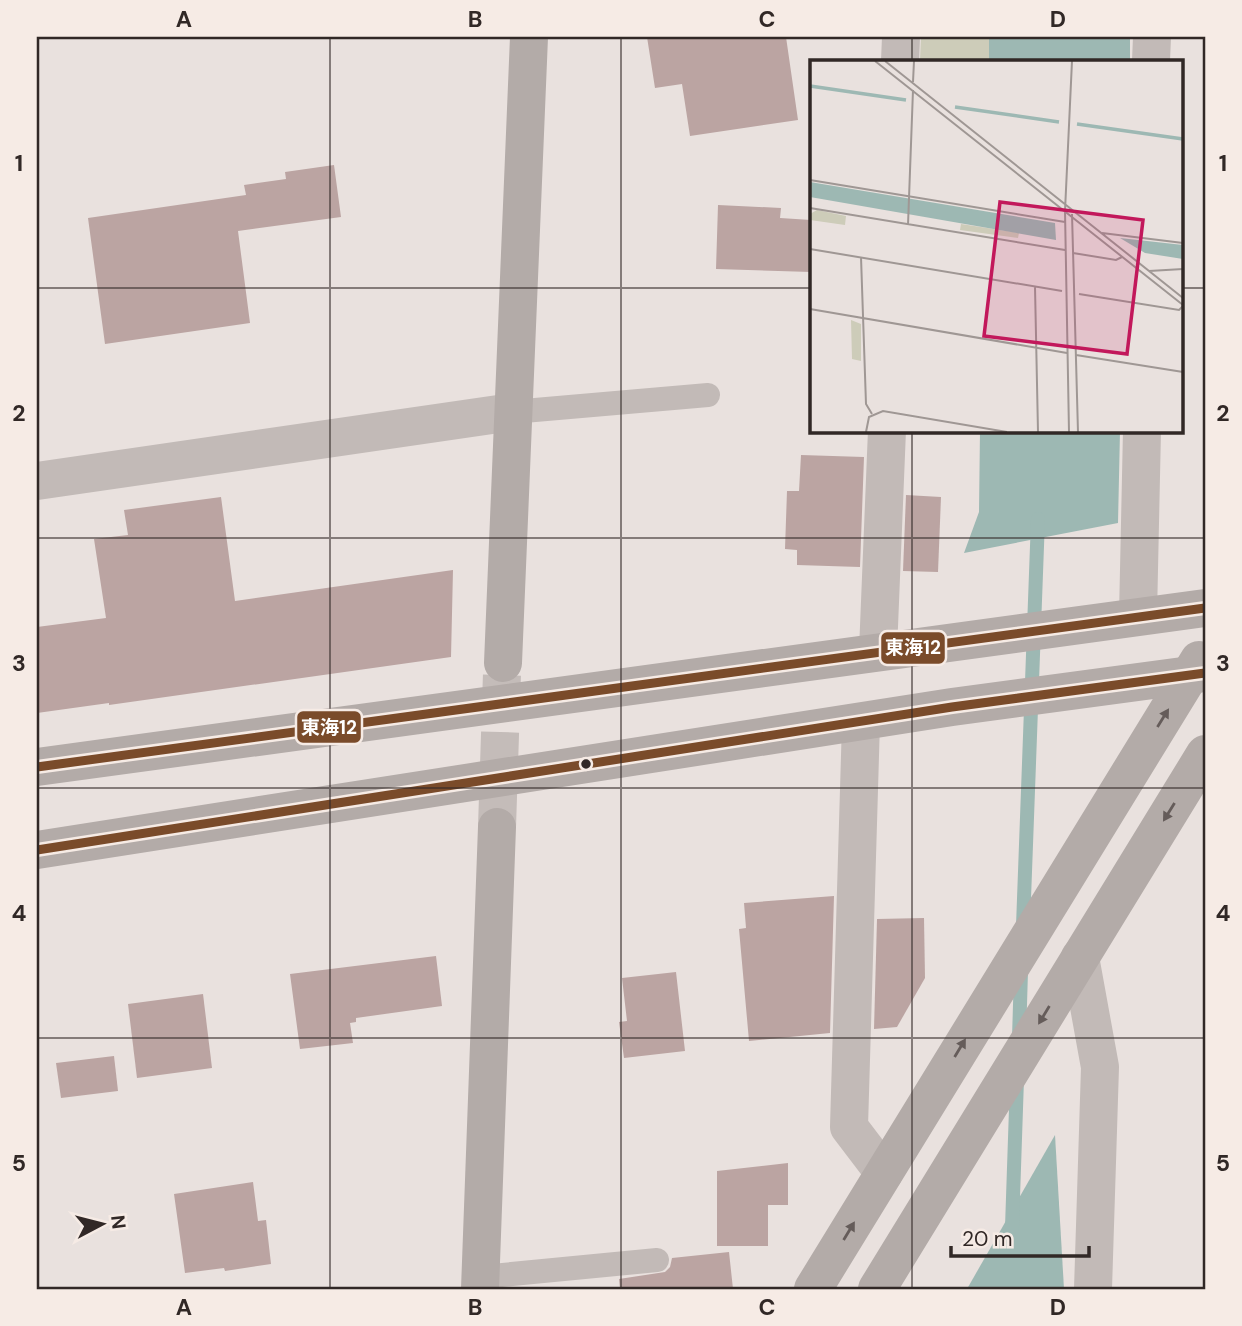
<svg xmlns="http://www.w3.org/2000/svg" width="1242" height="1326" font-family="'DM Sans','Noto Sans JP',sans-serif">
<rect width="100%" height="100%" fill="#e9e1de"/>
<polygon fill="#cdccb9" points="921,37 989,37 989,61 920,61"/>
<g fill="#9db8b3">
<rect x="989" y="37" width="141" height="24"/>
<polygon points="980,431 1120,431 1118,523 964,553 979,512"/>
<polygon points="1055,1135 1064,1289 967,1289"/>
</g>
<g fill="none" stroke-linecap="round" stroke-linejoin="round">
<g stroke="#9db8b3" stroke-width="14">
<polyline points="1023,926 1038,519"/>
<polyline points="1019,1038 1021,971"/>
<polyline points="1012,1227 1017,1079"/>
</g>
</g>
<g fill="#bba4a2">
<polygon points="647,37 786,37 798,120 690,136 682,84 655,88"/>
<polygon points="334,165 341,217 238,231 250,323 105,344 88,218 246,195 244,185 286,179 285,172"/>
<polygon points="718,205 781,208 780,218 811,220 811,272 716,269"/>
<polygon points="801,455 864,457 860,567 797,565 797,550 785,549 787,491 799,491"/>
<polygon points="906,495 941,497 938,572 903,571"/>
<polygon points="221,497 235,601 453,570 451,657 109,705 109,703 37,713 37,627 106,618 94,539 128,535 124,510"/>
<polygon points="834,896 830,1033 749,1041 739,929 746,928 744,903"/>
<polygon points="924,918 925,978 897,1027 874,1029 877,919"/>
<polygon points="436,956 442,1006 356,1018 356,1022 350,1023 353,1043 300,1049 290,974"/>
<polygon points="676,972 685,1051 624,1058 619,1022 627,1021 622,978"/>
<polygon points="203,994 212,1068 137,1078 128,1004"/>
<polygon points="114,1056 118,1091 61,1098 56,1063"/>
<polygon points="788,1163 788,1205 768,1205 768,1246 717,1246 717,1171"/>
<polygon points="253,1182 258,1221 266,1220 271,1264 225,1271 224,1268 185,1273 174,1194"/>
<polygon points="729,1252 733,1289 620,1289 619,1279 665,1272 670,1267 672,1258"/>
</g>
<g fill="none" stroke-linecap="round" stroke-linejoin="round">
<polyline stroke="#c4bcb9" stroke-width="38" stroke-dasharray="38 19" stroke-linecap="butt" points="497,827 502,673"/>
<g stroke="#c2bab7" stroke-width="24">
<polyline points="512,412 708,395"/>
<polyline points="481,1277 657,1260"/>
</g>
<g stroke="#c2bab7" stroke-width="38">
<polyline points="900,61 901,37"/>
<polyline points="1151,61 1152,37"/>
<polyline points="37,481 512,412"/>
<polyline points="1138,616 1142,430"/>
<polyline points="878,651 887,430"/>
<polyline points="861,722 849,1127 884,1173"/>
<polyline points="1080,957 1100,1067 1093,1289"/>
</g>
<g stroke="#b3aba8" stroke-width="38">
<polyline points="503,663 529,37"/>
<polyline points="37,767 1205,608"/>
<polyline points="37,850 952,707 1205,673"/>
<polyline points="480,1289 497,827"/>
<polyline points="813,1289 1199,660"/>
<polyline points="877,1289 1205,754"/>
</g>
<g stroke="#f6ebe5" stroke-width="14">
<g id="bus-1">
<polyline points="37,767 1205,608"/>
<polyline points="37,850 952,707 1205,673"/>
</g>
</g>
<use href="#bus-1" stroke="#7a4b2a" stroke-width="9"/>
</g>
<defs><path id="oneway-solid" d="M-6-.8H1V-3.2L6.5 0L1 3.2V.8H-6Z" transform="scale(1.75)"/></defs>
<g fill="#655c5a">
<use href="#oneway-solid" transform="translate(1163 718) rotate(-58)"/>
<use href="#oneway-solid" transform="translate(1169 812) rotate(122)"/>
<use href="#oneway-solid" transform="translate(1044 1015) rotate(121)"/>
<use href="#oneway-solid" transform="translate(960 1048) rotate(-59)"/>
<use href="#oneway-solid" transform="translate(849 1231) rotate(-59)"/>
</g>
<path fill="none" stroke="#312826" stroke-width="2" stroke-opacity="0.55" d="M330,37v1252M621,37v1252M912,37v24M37,288h774M1181,288h24M912,430v859M37,538h1168M37,788h1168M37,1038h1168"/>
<circle fill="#312826" stroke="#f6ebe5" stroke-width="2.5" cx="586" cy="764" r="6"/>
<g transform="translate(810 60)">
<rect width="373" height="373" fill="#e9e1de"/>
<path d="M7,150l29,6 -1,9 -35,-5v-6zM151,164l58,9 -1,5 -58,-8zM41,260l10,4v37l-9,-2z" fill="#cdccb9"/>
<path d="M0,122l245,41 1,17 -246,-43zM310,178l63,7v14l-38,-6z" fill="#9db8b3"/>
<path fill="none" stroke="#9db8b3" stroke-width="3.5" d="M0,26l96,14M145,47l104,15M267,64l106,15"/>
<path fill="none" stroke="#9f9794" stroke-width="2" d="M65,1l308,244M75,1l298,237M103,22l1,-21M0,120l255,42M0,148l255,42M262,154l6,218M98,165l5,-135M292,173l81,10M0,189l252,42M263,193l43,7 6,-3M51,197l5,147 6,10M339,211l34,-2M225,227l3,145M269,234l100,16 4,-4M0,249l257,44M266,295l107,17M56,372l3,-15 14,-6 124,21M259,372l-4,-221 7,-150"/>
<path fill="#c2185b" fill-opacity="0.15" stroke="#c2185b" stroke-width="3.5" d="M190,142l143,18 -16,134 -143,-18z"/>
<rect width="373" height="373" fill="none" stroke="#312826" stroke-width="3.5"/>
</g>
<g stroke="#f6ebe5" stroke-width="2.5">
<rect x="880" y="631" width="66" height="34" rx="7" fill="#7a4b2a"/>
<rect x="296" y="710" width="66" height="34" rx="7" fill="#7a4b2a"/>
</g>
<g font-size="19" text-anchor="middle" font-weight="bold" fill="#fff">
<text x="913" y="654">東海12</text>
<text x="329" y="734">東海12</text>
</g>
<rect width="1242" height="1326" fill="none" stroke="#f6ebe5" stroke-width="77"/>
<g transform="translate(102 1224) rotate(83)" stroke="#f6ebe5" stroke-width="5" paint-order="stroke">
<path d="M0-5L12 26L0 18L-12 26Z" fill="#312826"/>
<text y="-10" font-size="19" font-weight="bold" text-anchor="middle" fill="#312826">N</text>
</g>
<path d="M951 1246v10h138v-10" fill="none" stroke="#312826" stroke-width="3.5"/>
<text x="962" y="1246" font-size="21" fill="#312826" stroke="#f6ebe5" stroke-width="5" paint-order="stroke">20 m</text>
<rect x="38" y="38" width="1166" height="1250" fill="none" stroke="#312826" stroke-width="2.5"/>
<g font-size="23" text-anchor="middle" font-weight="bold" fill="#312826">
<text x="184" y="27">A</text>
<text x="475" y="27">B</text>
<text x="767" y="27">C</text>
<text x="1058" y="27">D</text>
<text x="19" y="171">1</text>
<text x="1223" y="171">1</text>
<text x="19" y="421">2</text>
<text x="1223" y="421">2</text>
<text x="19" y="671">3</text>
<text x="1223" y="671">3</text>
<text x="19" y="921">4</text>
<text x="1223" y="921">4</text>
<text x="19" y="1171">5</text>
<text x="1223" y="1171">5</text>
<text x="184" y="1315">A</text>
<text x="475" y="1315">B</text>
<text x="767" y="1315">C</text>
<text x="1058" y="1315">D</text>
</g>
</svg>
